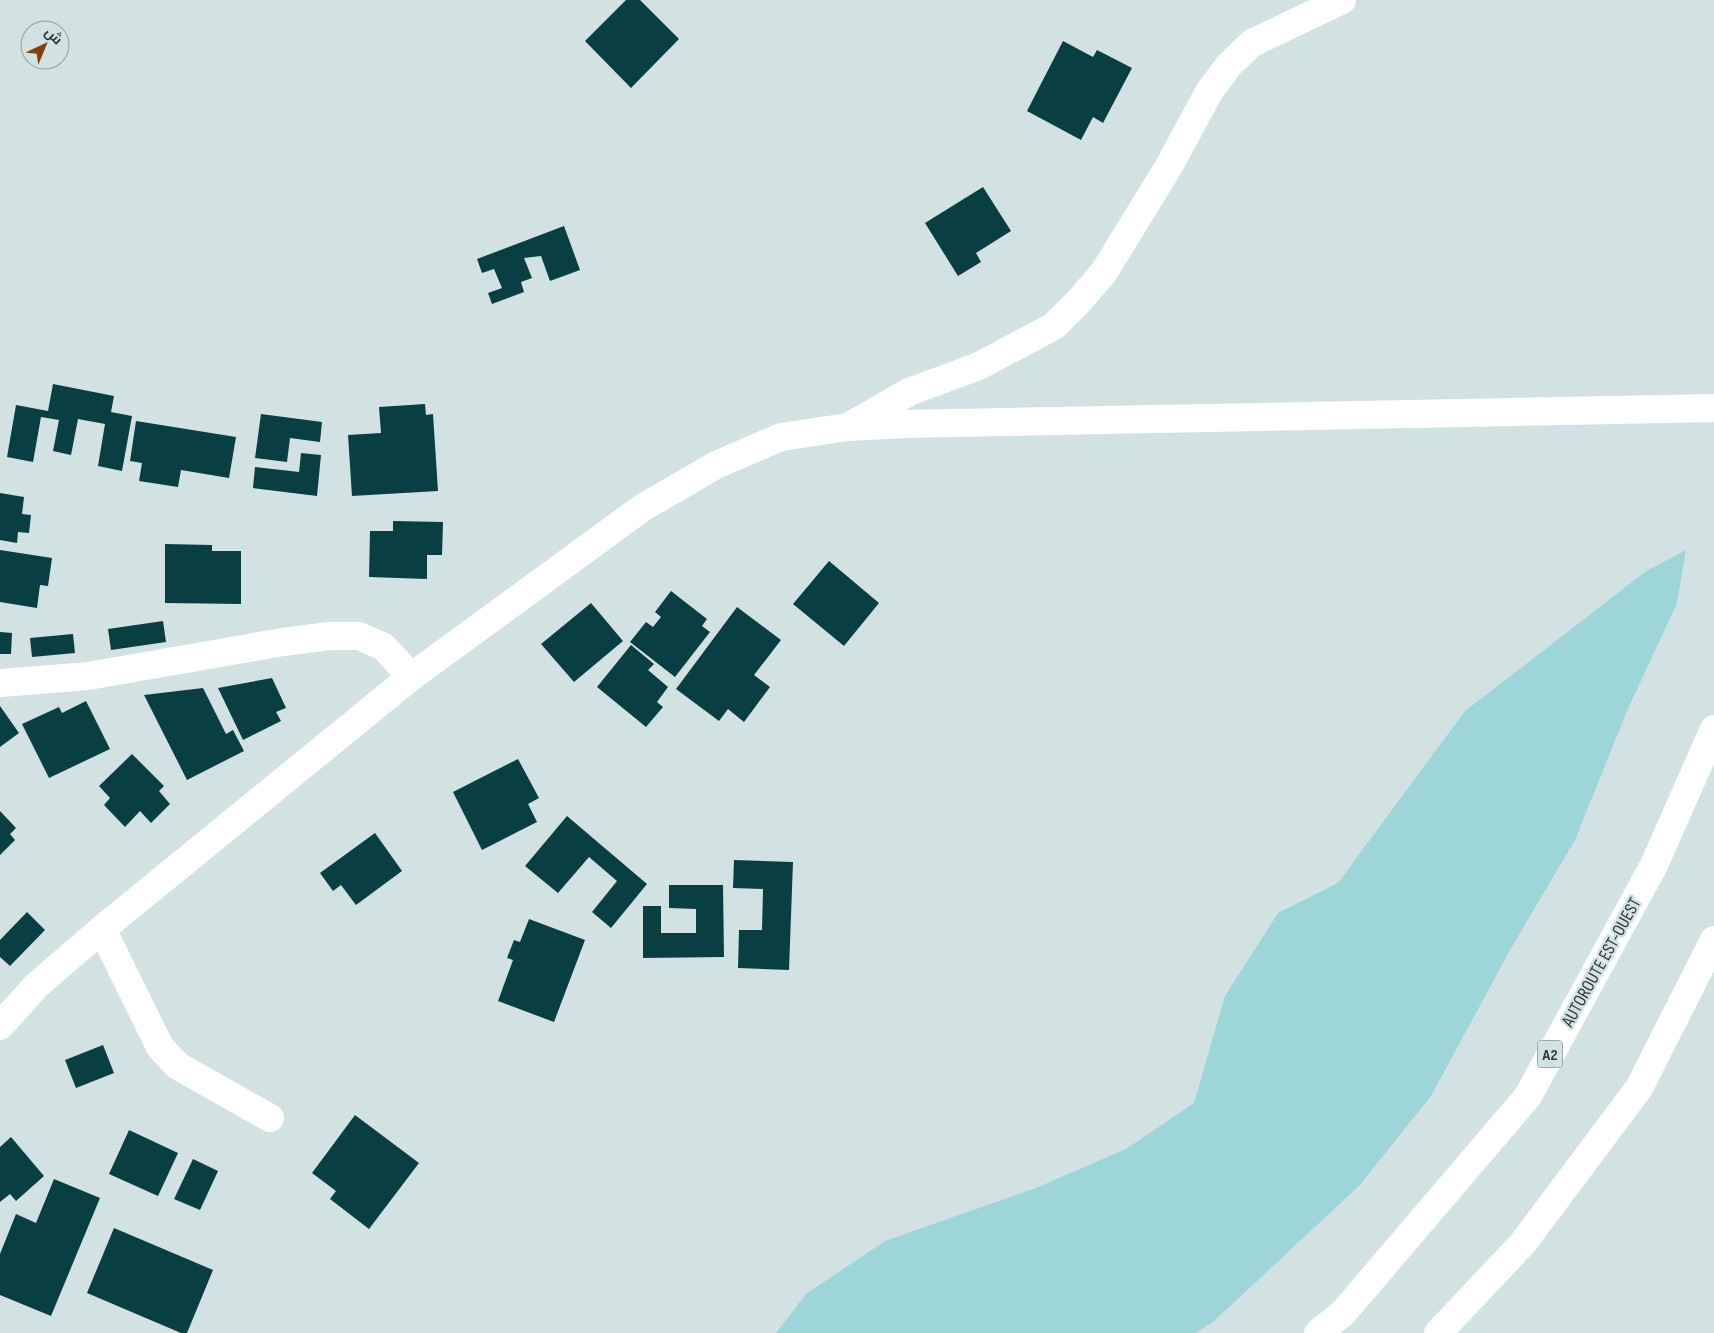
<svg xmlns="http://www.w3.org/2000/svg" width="1714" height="1333" font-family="'Sofia Sans Condensed',Cairo,sans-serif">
<rect width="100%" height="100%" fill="#d2e2e3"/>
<polygon fill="#9dd5d9" points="1686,550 1677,603 1627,711 1575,840 1510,950 1431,1096 1359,1186 1214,1321 1196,1333 776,1333 806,1294 885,1241 1036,1188 1126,1149 1194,1103 1225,996 1278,913 1338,883 1465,711 1645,572"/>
<g fill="#093f43">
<polygon points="626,0 640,0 679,39 631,88 585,41"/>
<polygon points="1063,41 1093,57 1097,50 1132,68 1103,123 1093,117 1081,140 1027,111"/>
<polygon points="983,187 1011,231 976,253 981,262 958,276 925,223"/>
<polygon points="564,226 580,270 550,281 541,256 524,258 532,278 521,282 524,292 492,304 488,293 502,288 494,269 482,273 477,259"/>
<polygon points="53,384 114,396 111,412 132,416 122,471 98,466 105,424 78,419 71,455 53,451 59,420 41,417 33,462 7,457 16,405 48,411"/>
<polygon points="425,404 426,415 433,414 438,491 352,496 348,435 381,433 379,407"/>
<polygon points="261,414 322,422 320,442 290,438 287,462 255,458"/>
<polygon points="136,421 236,437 229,478 181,470 178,487 139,481 142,463 130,461"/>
<polygon points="301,453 321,455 317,496 253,488 255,467 299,472"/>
<polygon points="0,493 24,497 22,514 31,515 29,533 18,532 17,543 0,540"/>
<polygon points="393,521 443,522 442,555 427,555 427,579 369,577 370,531 393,531"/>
<polygon points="165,544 212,545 212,551 241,551 241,604 165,603"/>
<polygon points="0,550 52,558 48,586 40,585 37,608 0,602"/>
<polygon points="829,561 879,603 844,646 793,604"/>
<polygon points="671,591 707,619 702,626 710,632 675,677 630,642 646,622 653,627 661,617 655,612"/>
<polygon points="591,603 623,641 574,682 541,644"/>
<polygon points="737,607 781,640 754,675 770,687 744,722 728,709 719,721 676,689"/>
<polygon points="163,621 166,642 111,650 108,629"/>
<polygon points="0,632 12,633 11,654 0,654"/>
<polygon points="73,634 75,653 32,657 30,638"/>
<polygon points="631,645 654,664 648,670 668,687 657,702 663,707 646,727 597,687"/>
<polygon points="272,678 286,708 276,712 281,721 243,740 218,688"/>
<polygon points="203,688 226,734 233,730 244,751 187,780 144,695"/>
<polygon points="86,701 110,749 49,778 22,724 59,707 62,713"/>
<polygon points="0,706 19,733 0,747"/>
<polygon points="132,754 164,786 159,791 170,804 151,823 140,811 125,827 104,805 110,798 99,786"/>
<polygon points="518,759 539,798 528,804 537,822 482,850 453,792"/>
<polygon points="0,811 16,828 10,834 15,840 0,855"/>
<polygon points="567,816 647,884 611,928 592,912 617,881 589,857 558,893 525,866"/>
<polygon points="375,833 402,871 356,905 341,885 333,891 320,873"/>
<polygon points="734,860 793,862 789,970 738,968 739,930 762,930 763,889 733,888"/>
<polygon points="669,885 723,885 724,957 643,958 643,906 661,906 661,933 696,933 696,909 669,908"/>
<polygon points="27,912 45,930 10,966 0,957 0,940"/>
<polygon points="529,919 585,940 554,1022 498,1001 513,960 507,958 514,940 520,942"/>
<polygon points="103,1045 114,1073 76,1088 65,1060"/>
<polygon points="355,1115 419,1163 369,1229 330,1199 336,1191 312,1173"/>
<polygon points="129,1130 178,1153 158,1196 109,1174"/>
<polygon points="11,1137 44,1176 16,1201 10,1194 0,1202 0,1147"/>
<polygon points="193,1159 218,1171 200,1210 174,1199"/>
<polygon points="54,1179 100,1198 51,1316 0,1295 0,1254 16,1214 36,1223"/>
<polygon points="114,1228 213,1270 187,1333 181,1333 87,1293"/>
</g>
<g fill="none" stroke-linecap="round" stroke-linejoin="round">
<g stroke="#fff" stroke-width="28">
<polyline points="848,427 909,392 979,366 1054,326 1079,301 1104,272 1169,166 1209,92 1229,65 1252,43 1342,0"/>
<polyline points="0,683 88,676 283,642 329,636 359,636 384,647 411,677"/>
<polyline points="102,929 160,1047 178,1066 270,1118"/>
</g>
<polyline stroke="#fff" stroke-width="28" points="0,1026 36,986 102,929 411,677 642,508 716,465 781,437 848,427 905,424 1714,408"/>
<g stroke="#fff" stroke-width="28">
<polyline points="1318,1333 1343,1313 1528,1096 1654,865 1714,729"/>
<polyline points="1438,1333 1523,1243 1639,1088 1714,940"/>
</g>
</g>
<g text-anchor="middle" stroke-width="5" stroke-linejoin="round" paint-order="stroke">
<rect fill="#d2e2e3" stroke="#626b6b" stroke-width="1" x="1537.5" y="1040.5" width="25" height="27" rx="4"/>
<g font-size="16" font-weight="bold" fill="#323838">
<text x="1550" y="1060">A2</text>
</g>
<g font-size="18" fill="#323838" stroke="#d2e2e3">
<text transform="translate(1601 962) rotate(-61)" y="6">AUTOROUTE EST-OUEST</text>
</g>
</g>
<g transform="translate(45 45) rotate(44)"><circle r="24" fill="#d2e2e3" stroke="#929e9f"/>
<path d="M0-4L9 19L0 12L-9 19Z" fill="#83400f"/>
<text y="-8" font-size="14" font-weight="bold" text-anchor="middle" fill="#323838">ش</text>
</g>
</svg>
